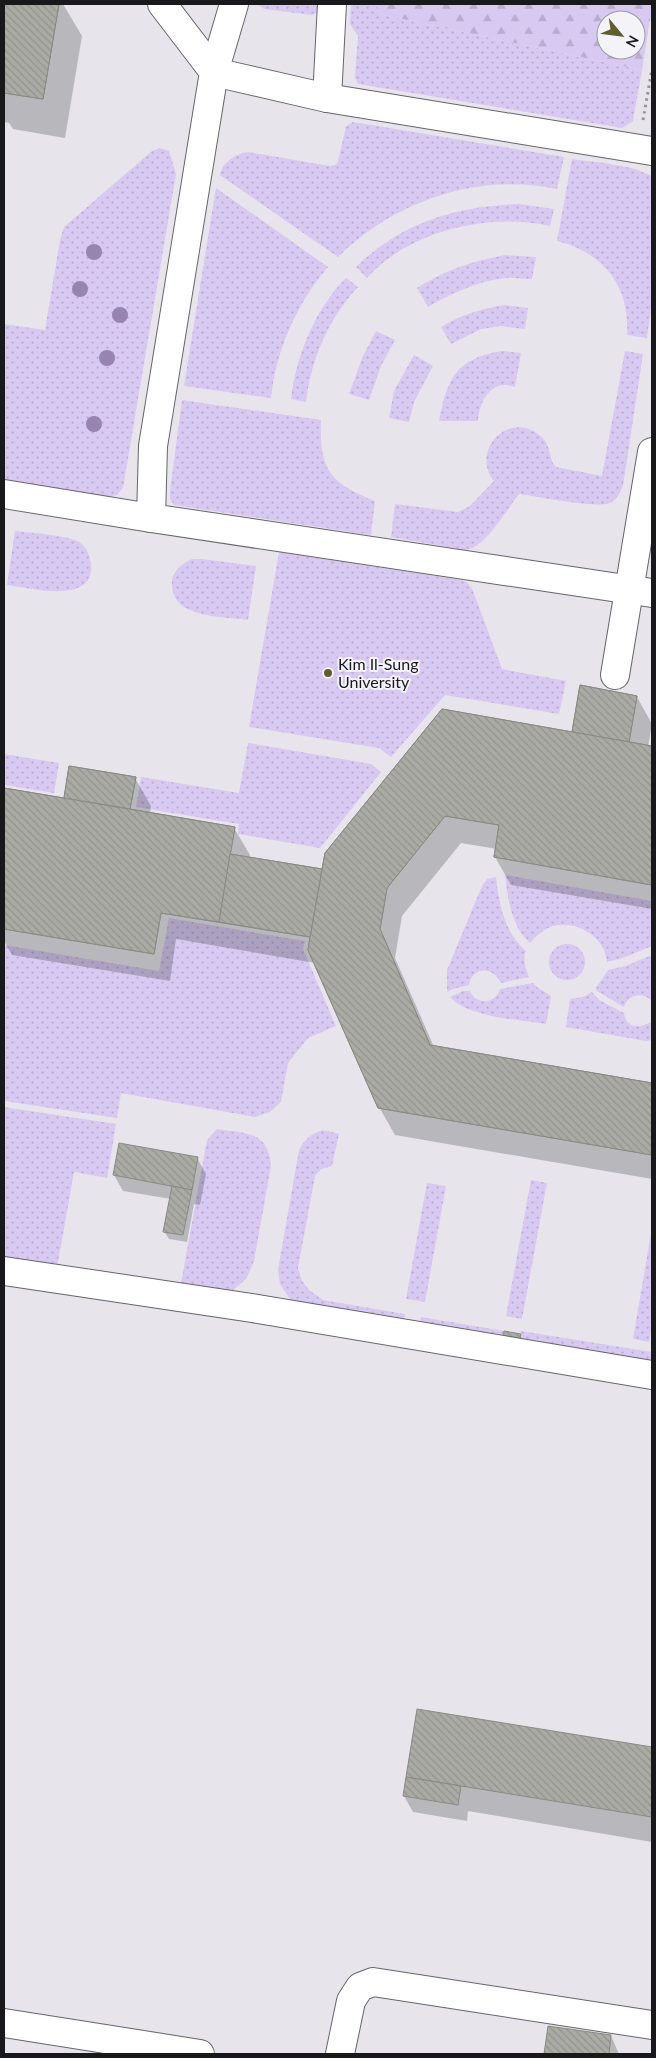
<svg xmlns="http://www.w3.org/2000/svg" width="656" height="2058" font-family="Lato,sans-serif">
<defs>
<pattern id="grass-dots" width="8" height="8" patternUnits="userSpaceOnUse" patternTransform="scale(1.25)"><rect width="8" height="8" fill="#d8c9f2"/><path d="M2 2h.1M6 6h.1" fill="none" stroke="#b9accf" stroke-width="1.8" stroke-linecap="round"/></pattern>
<pattern id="forest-firs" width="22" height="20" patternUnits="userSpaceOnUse" patternTransform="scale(1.25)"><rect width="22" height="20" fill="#d8c9f2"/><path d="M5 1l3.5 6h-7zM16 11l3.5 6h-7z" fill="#b9accf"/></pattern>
<pattern id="building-back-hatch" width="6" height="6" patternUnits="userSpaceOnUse" patternTransform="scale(1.25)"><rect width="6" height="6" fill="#ababa5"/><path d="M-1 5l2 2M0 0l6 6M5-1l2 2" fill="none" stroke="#93928d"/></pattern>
</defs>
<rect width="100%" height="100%" fill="#e7e5eb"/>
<g fill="url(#grass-dots)">
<polygon points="257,4 321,4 318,12 312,15 264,9"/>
<polygon points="351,4 377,4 379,14 642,70 633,121 622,128 358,84 355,77 358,36 350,24"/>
<path d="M353,122l211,35 -7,32c-79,-17 -163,12 -219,68l-118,-82c2,-13 16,-21 28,-23l82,14 5,-1 3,-3 8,-36z"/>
<polygon points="160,148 169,151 176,174 123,488 117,495 106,497 4,480 4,324 45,330 60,240 64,227 152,151"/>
<path d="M572,159c20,3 66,6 80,18v123l-5,38 -20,-3c3,-49 -23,-82 -70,-94z"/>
<path d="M216,188l112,79c-31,36 -52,83 -57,131l-87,-12z"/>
<path d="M519,204l35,5 -4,17c-59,-14 -141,4 -183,52l-11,-11c46,-45 100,-61 163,-63z"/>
<path d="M505,255l31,2 -4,22c-9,0 -18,-2 -27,-1 -27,3 -53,15 -77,29l-11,-19c31,-19 53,-26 88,-33z"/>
<path d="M346,278l12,9c-30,32 -47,73 -52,115l-15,-3c5,-43 24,-90 55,-121z"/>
<path d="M504,305l24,3 -3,21 -24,-3 -20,3 -30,15 -10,-17c20,-12 40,-18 63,-22z"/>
<polygon points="376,331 395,340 381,366 369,400 349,394 363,356"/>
<path d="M502,351l19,2 -6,34c-23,-9 -36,14 -37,34h-39c9,-45 17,-62 63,-70z"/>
<path d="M625,351l18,3 -20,132c-3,6 -5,12 -11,16 -12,8 -76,-6 -93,-8 -13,16 -33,53 -53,56l-75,-13 4,-33 63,8 12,-6 24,-25c-24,-30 14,-70 44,-47 15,10 9,24 18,33l46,9z"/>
<polygon points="414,355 433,366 414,402 409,422 389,418 394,391"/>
<path d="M182,400l139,20c-2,49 8,63 54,81l-4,34 -197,-30 -4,-6v-8z"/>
<path d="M15,531c15,2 52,4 64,11 8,5 11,14 12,23 4,40 -62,23 -84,20z"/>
<polygon points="279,552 456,579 467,582 473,591 502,669 566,681 559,714 445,695 391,757 379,748 249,727"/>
<path d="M192,559h10l54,7 -8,54c-25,-4 -75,-1 -76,-35 -1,-13 9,-21 20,-26z"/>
<polygon points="248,743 371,764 381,772 320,848 238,834 239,824 136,807 141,777 239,793"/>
<polygon points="4,754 59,763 54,793 4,785"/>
<path d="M505,875l147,26v45l-29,12 -16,4c-2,-27 -35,-45 -59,-34 -7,4 -13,9 -18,15 -19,-17 -22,-44 -25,-68z"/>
<path d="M496,877c3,27 8,55 30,74 -4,8 0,18 3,26l-28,6c-7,-16 -28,-18 -32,2l-16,4 -6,3v-22l35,-84 5,-7z"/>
<polygon points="169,918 305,941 303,949 336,1026 308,1038 288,1063 281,1102 270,1112 255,1117 121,1093 117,1118 4,1101 4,945 159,971"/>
<circle cx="567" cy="962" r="18"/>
<path d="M652,955v47c-8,-11 -24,-8 -28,5l-27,-16 -1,-3 12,-18 17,-4z"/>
<path d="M533,983l4,4 14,9 -5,28c-25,-4 -80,-7 -96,-27l13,-6h7c6,14 25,14 30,-2z"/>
<path d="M592,992l7,8 25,13c2,16 17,16 28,8v19l-6,1 -80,-14 4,-28 13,-2z"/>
<polygon points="4,1107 116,1124 107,1178 74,1172 57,1268 4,1259"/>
<path d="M217,1129c29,5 51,1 54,37l-17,95 -8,18 -14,12 -19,4 -33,-6 27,-149z"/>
<path d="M323,1130l16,4 -7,32 -11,3 -6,7 -17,92 4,13 7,9 14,10 82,14 -2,10 -111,-22 -12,-18 -2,-14 21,-120c6,-11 11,-16 24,-20z"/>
<polygon points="531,1180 547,1183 522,1319 506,1316"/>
<polygon points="427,1183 446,1186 425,1302 406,1299"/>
<polygon points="652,1228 652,1326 649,1342 633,1339"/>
<polygon points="421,1317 504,1331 503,1340 419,1327"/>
<polygon points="521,1331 652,1352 652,1364 519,1343"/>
</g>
<path fill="url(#forest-firs)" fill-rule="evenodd" d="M377,4h275v4l-10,62 -263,-56zM606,20h30v30h-30z"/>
<g fill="#0003">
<polygon points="4,4 63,4 82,36 65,138 13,129 9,123 4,122"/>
<polygon points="637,697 652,724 648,747 652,747 652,909 511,885 495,857 497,849 461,843 402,916 395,958 434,1047 652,1084 652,1179 395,1135 379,1107 315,963 176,939 170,981 12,955 4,941 4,790 65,800 135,778 151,806 150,814 234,828 250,855 249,858 323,871 573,734"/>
<polygon points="197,1158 206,1174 200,1205 194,1204 187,1242 169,1239 164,1231 171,1199 123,1191 114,1175"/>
<polygon points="418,1710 652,1748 652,1842 468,1811 467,1821 413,1812 404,1796"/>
<polygon points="549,2027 611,2036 619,2054 545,2054"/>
</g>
<g fill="url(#building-back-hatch)" stroke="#8a8a85">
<polygon points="4,4 59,4 43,99 4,93"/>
<polygon points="4,4 59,4 43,99 4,93"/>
<polygon points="580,685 637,696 629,742 652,746 652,885 494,857 499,825 445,816 387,888 380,929 430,1045 652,1083 652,1155 378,1108 308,950 310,937 161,913 154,954 4,929 4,788 64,798 69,766 136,777 130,809 235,827 230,854 322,869 325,853 442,709 572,732"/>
<polygon points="580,685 637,696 629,742 572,732"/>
<polygon points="442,709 652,746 652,885 494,857 499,825 445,816 387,888 380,929 430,1045 652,1083 652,1155 378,1108 308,950 310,937 325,853"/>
<polygon points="69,766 136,777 130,809 64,798"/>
<polygon points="4,788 235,827 219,922 161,913 154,954 4,929"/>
<polygon points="230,854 322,869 310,937 219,922"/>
<polygon points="119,1143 198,1157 192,1190 113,1175"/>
<polygon points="172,1186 192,1190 183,1235 163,1232"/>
<polygon points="504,1331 521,1334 519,1343 503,1340"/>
<polygon points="417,1709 652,1747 652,1817 406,1777"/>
<polygon points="406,1777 461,1786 458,1805 403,1796"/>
<polygon points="548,2026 611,2035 609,2054 544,2054"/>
</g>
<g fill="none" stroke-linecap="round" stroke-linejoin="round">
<g stroke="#66656a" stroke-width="30">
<g id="minor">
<polyline points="234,4 214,72 327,98 652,151"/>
<polyline points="327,98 332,4"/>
<polyline points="4,494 151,518 153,446 214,72 162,4"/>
<polyline points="151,518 652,593"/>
<polyline points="615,675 652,452"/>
<polyline points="4,1271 252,1308 652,1375"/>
<polyline points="4,2023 200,2054"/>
<polyline points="340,2054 351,2001 360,1987 373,1982 652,2025"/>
</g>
</g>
<polyline stroke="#969499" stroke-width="3" stroke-dasharray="2.5 4" stroke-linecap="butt" points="643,120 652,69"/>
<use href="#minor" stroke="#fff" stroke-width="28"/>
</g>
<g fill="#9884b1">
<circle cx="94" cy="252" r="8"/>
<circle cx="80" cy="289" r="8"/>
<circle cx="120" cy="315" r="8"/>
<circle cx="107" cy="358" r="8"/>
<circle cx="94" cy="424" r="8"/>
</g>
<circle fill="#615e2b" stroke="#f4f3f8" stroke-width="2" cx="328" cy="673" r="5"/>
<g text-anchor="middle" stroke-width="4" stroke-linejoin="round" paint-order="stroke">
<g font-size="16" fill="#19181a" stroke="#f4f3f8" text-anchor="start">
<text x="338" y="670">Kim Il-Sung<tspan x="338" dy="18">University</tspan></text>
</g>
</g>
<rect width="656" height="2058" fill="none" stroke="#19181a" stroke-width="10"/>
<g transform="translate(621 35) rotate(119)"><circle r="24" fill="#f4f3f8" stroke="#9c9b9f"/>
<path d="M0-4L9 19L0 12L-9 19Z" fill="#615e2b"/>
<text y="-8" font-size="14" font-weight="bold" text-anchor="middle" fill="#19181a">N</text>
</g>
</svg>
